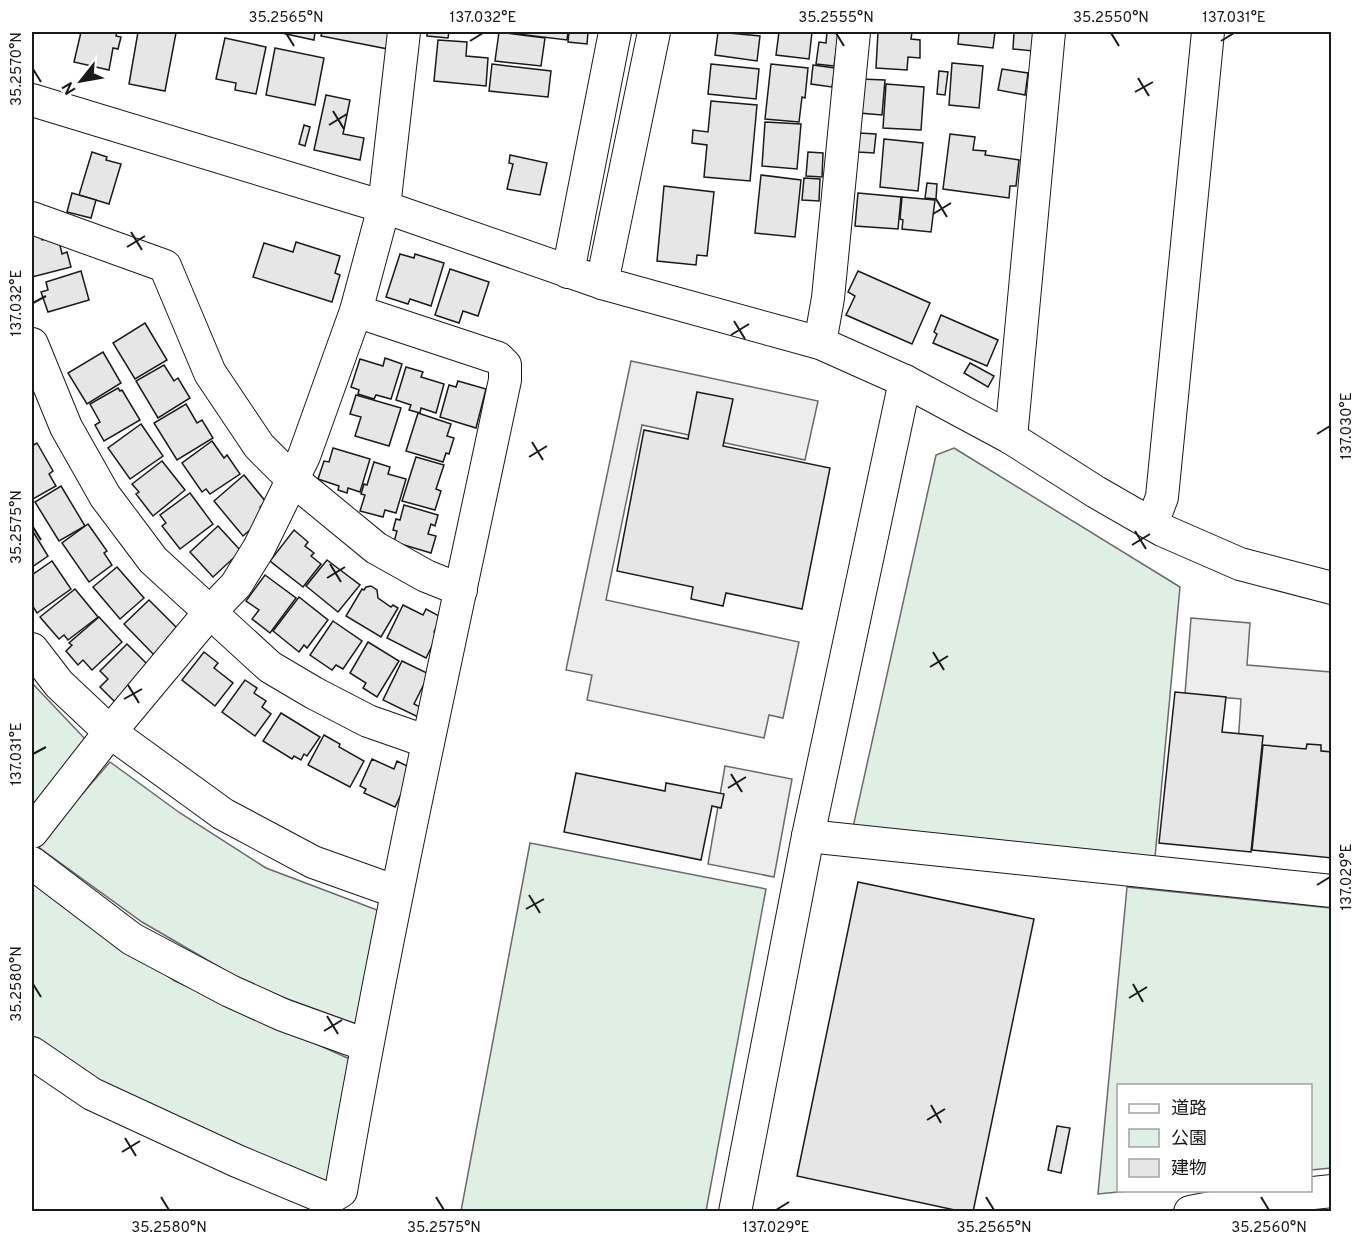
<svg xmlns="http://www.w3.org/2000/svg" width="1363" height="1243" font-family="Overpass,'Noto Sans JP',sans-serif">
<rect width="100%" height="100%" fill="#fff"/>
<g fill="#e0efe3" stroke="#6a6a6a" stroke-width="1.5">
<polygon points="954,448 1180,587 1154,868 853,827 936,455"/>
<polygon points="32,683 88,742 32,808"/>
<polygon points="110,762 180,813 266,868 385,913 362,1026 252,986 142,922 37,846"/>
<polygon points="530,843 766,889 706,1211 461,1211"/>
<polygon points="32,883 175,981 352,1060 329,1186 224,1149 32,1044"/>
<polygon points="1127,887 1331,908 1331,1168 1311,1170 1310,1086 1118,1086 1118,1190 1128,1191 1098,1194"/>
</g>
<g fill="#ededed" stroke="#6a6a6a" stroke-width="1.5">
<polygon points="631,361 818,401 805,460 642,425 606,600 799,642 783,718 769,715 764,738 587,700 592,675 566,670"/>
<polygon points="1191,618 1250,623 1247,665 1331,672 1331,752 1238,745 1241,699 1185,694"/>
<polygon points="725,766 792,779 774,877 708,864"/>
</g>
<g fill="#e6e6e6" stroke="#1a1a1a" stroke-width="1.5">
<polygon points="81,32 117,32 116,36 121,37 118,49 113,48 109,70 74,62"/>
<polygon points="138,32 176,33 165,91 129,84"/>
<polygon points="277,32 315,32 314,40"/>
<polygon points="322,32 391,32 388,49 321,36"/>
<polygon points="427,32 449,32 448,38 427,36"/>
<polygon points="499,32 545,38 541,66 495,61"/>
<polygon points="501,32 568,32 567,40"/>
<polygon points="569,32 588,32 587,44 568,42"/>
<polygon points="718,32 760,36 757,61 715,55"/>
<polygon points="779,32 812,32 809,59 776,55"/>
<polygon points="827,32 839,32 834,66 816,64 819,42 826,43"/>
<polygon points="878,32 912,32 911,39 920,40 920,58 908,57 907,70 876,68"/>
<polygon points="959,32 995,32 993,48 958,44"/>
<polygon points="1014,32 1034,32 1033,51 1013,49"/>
<polygon points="225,38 266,47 256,94 235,90 236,83 216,79"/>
<polygon points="438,40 467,42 466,56 488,58 486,86 434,81"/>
<polygon points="275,48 324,58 315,105 266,95"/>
<polygon points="952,63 983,66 979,108 949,105"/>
<polygon points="492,64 551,71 548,97 489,91"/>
<polygon points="711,64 759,69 756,99 708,94"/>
<polygon points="771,64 808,68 805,98 802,97 799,122 765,119"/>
<polygon points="813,65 835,68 832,87 811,84"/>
<polygon points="1002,69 1028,73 1025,95 998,90"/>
<polygon points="939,71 948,72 945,95 937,94"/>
<polygon points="861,79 885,80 882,115 859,113"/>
<polygon points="886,84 924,87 921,130 883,128"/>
<polygon points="326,95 350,100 343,134 364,138 360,160 314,150"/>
<polygon points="711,101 757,105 750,181 704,177 707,145 692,143 693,130 708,132"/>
<polygon points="765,122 801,124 797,169 762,166"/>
<polygon points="304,125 310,127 305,146 299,144"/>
<polygon points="859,133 876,134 874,153 858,152"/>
<polygon points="950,134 975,137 973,150 986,151 985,155 1019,160 1016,186 1010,186 1009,198 943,189"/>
<polygon points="884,139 923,143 918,191 880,187"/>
<polygon points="92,152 107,157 106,160 121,164 109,204 79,195"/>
<polygon points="808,152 823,153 822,177 806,176"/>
<polygon points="510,155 547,163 540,195 507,189 513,164 509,163"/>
<polygon points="761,175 801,180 795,237 755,233"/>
<polygon points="804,178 820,179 819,201 802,200"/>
<polygon points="927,183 937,184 936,199 925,198"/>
<polygon points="664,186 714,192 707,256 697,255 696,265 657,261"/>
<polygon points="72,193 96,200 91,218 67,212"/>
<polygon points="858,193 901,197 898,229 855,226"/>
<polygon points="902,197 935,200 931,232 902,229 903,220 900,219"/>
<polygon points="40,231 42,240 58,237 62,254 67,252 71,267 32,277 32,233"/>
<polygon points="296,242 340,256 335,273 340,275 332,302 253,277 264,243 293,252"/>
<polygon points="400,254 414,258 415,254 444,263 431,306 410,299 408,304 386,297"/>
<polygon points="450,269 489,282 478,316 463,311 459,323 435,315"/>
<polygon points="81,271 89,300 48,312 41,292 48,290 46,282"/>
<polygon points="858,271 930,303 912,344 846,315 855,296 848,292"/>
<polygon points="941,315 998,340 987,366 933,343 937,334 934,332"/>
<polygon points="145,323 167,360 135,379 113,343"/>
<polygon points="103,352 121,383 87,404 68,373"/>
<polygon points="385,358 402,364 391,399 376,395 374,399 358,394 359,390 351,387 360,359 383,366"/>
<polygon points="970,363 994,376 988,387 964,373"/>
<polygon points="164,365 174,381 178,378 190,398 158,418 136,381"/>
<polygon points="406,367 423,372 421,377 444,384 436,413 421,408 420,413 409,410 411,405 396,400"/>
<polygon points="458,381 486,389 476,428 440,417 449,385 456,387"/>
<polygon points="118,388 120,391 122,390 140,420 104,441 95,425 100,422 90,404"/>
<polygon points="697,392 733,399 723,446 830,468 802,609 726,593 723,606 691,599 693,587 617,571 644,430 688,439"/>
<polygon points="356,395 401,408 389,446 355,436 361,417 350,414"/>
<polygon points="186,404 197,423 202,420 213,438 177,460 154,423"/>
<polygon points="418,413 451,424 447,436 454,438 449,454 446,453 443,462 406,451"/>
<polygon points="141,424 163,456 130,479 108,448"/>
<polygon points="212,441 224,458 227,455 240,474 210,494 206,489 202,492 182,463"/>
<polygon points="37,443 53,471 49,474 56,486 33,499 32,496 32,446"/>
<polygon points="333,448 370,459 360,492 348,488 347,493 338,490 339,486 318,479 324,461 329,462"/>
<polygon points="416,457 444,465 436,489 441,491 435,510 402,501"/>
<polygon points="162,461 185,490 153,516 136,494 139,492 132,484"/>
<polygon points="374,462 390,467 388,474 406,479 396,513 385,510 383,517 360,511 365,495 361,494 364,484 367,485"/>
<polygon points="244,475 266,502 260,507 267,515 243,536 214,501"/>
<polygon points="61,486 85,526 59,541 35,502"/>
<polygon points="190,493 213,524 180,549 162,526 166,523 160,515"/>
<polygon points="404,505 438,515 435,526 431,524 428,534 436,536 431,553 394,542 397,531 393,530 396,519 400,520"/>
<polygon points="88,524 107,551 104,553 112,565 89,582 62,543"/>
<polygon points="218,526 241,551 213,577 190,552"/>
<polygon points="32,530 48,556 32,567"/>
<polygon points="294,530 308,542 305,546 314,553 311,556 321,564 303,587 270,561"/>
<polygon points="327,560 360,585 338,612 306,586"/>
<polygon points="52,561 71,589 37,613 32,605 32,575"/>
<polygon points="117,567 144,598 120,619 93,587"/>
<polygon points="265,575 296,598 270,633 252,619 259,610 246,601"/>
<polygon points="371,586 377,590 378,598 391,607 393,605 398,608 381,637 346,616 362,589 364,590 366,587"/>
<polygon points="75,589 98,617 68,640 64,635 59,639 40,617"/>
<polygon points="299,597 328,620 307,648 304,645 299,652 273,631"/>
<polygon points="149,600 181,632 156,657 124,624"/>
<polygon points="403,605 423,615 426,609 441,617 434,632 438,634 426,658 387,638"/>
<polygon points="99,617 122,642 92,670 83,660 78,665 66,651 72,645 69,643"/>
<polygon points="333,621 362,641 343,669 336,665 332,670 310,655"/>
<polygon points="368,642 399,661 377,697 363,688 366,683 350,673"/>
<polygon points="127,644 150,667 115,702 100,687 108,679 100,671"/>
<polygon points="204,652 218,663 214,668 233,683 215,706 182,680"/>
<polygon points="402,661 429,674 414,704 422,708 418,717 383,700"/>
<polygon points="245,680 257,688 254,693 266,701 262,707 271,714 255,736 222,712"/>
<polygon points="1175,692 1226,697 1222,732 1263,736 1251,852 1159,843"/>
<polygon points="281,713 320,737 307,756 304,754 301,760 294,756 292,759 263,741"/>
<polygon points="324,735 340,744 339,747 364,761 350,787 308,765"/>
<polygon points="1307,744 1321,745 1321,751 1332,752 1332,858 1252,850 1263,745 1306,749"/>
<polygon points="372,759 394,769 397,761 413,769 395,807 364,793 366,789 360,786"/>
<polygon points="576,773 665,791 666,783 724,794 721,808 712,806 701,860 564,832"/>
<polygon points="858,882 1034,919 973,1212 964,1212 797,1176"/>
<polygon points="1057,1126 1070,1128 1061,1173 1048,1170"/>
</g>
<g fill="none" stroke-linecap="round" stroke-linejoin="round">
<g stroke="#1a1a1a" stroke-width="34">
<g id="minor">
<polyline points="32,100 384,207 602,283 820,343 905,381 1011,438 1096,492 1162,530 1240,564 1332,588"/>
<polyline points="32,218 165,266 210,373 259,446 292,479 376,548 426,576 461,590"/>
<polyline points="568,272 615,32"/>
<polyline points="602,283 654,32"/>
<polyline points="820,343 828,298 854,32"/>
<polyline points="32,344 66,427 105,496 153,560 270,667 314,693 368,721 428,742"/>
<polyline points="1011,438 1049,32"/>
<polyline points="1152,524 1162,497 1208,32"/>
<polyline points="32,649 59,684 110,732 223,814 313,862 397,892"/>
<polyline points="32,832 110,732 210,612 236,585 259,548 304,456 356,311 384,207 404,32"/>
<polyline points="808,836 1332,891"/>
<polyline points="32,863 132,939 230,991 283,1015 366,1045"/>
<path d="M32,1053l60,41 145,67 91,38 13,-8c47,-272 107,-541 164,-811v-15l-7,-7 -142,-47"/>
<polyline points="735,1212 808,836 905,381"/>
<polyline points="1190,1212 1258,1199 1332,1191"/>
</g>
</g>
<use href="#minor" stroke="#fff" stroke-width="32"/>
</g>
<path fill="none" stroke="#1a1a1a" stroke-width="2" d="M286,33l8,13M836,33l8,13M1111,33l8,13M470,41l13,-8M1221,41l13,-8M33,69l8,13M1138,78l11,18M1135,92l18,-10M333,111l11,18M329,125l18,-11M936,199l11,18M933,214l18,-11M131,232l11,18M127,247l18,-11M33,303l13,-7M734,321l11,18M731,335l18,-11M1317,434l13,-8M532,442l11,18M529,457l18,-11M33,527l8,13M1135,531l11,18M1132,545l18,-11M330,564l11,18M327,578l18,-11M933,652l11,18M930,667l18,-11M128,685l11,18M124,699l18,-10M33,754l13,-7M731,774l11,18M728,788l18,-11M1317,885l13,-8M529,895l11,18M526,909l18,-10M33,984l8,13M1133,984l10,18M1129,998l18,-11M327,1016l11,18M324,1031l18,-11M931,1105l10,18M927,1120l18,-11M125,1138l11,18M122,1152l18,-11M161,1197l8,13M436,1197l8,13M986,1197l8,13M1261,1197l8,13M776,1210l13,-8"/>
<rect width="1363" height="1243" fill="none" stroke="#ffffff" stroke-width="66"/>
<rect x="1117" y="1084" width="195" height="108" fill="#ffffff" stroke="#a3a3a3" stroke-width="1.5"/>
<rect x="1129" y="1104" width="30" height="9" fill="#ffffff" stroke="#a3a3a3" stroke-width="1.5"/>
<text x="1171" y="1114" font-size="18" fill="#1a1a1a">道路</text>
<rect x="1129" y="1129" width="30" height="18" fill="#e0efe3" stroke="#a3a3a3" stroke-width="1.5"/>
<text x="1171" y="1144" font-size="18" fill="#1a1a1a">公園</text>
<rect x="1129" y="1159" width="30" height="18" fill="#e6e6e6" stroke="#a3a3a3" stroke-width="1.5"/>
<text x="1171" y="1174" font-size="18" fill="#1a1a1a">建物</text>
<g transform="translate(81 81) rotate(239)" stroke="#ffffff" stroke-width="4.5" paint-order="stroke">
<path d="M0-4.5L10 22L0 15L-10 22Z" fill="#1a1a1a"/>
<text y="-9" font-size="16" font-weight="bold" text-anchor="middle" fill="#1a1a1a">N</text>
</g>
<rect x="33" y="33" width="1297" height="1177" fill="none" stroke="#1a1a1a" stroke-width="2"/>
<g font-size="15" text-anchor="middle" fill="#1a1a1a">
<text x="286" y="22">35.2565°N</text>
<text x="483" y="22">137.032°E</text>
<text x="836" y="22">35.2555°N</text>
<text x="1111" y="22">35.2550°N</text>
<text x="1234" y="22">137.031°E</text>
<text transform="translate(16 69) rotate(-90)" y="5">35.2570°N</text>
<text transform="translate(16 303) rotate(-90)" y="5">137.032°E</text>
<text transform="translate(1346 426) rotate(-90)" y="5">137.030°E</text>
<text transform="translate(16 527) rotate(-90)" y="5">35.2575°N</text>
<text transform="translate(16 754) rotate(-90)" y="5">137.031°E</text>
<text transform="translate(1346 877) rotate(-90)" y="5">137.029°E</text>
<text transform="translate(16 984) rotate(-90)" y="5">35.2580°N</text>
<text x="169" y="1232">35.2580°N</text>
<text x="444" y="1232">35.2575°N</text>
<text x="776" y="1232">137.029°E</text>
<text x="994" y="1232">35.2565°N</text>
<text x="1269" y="1232">35.2560°N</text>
</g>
</svg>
